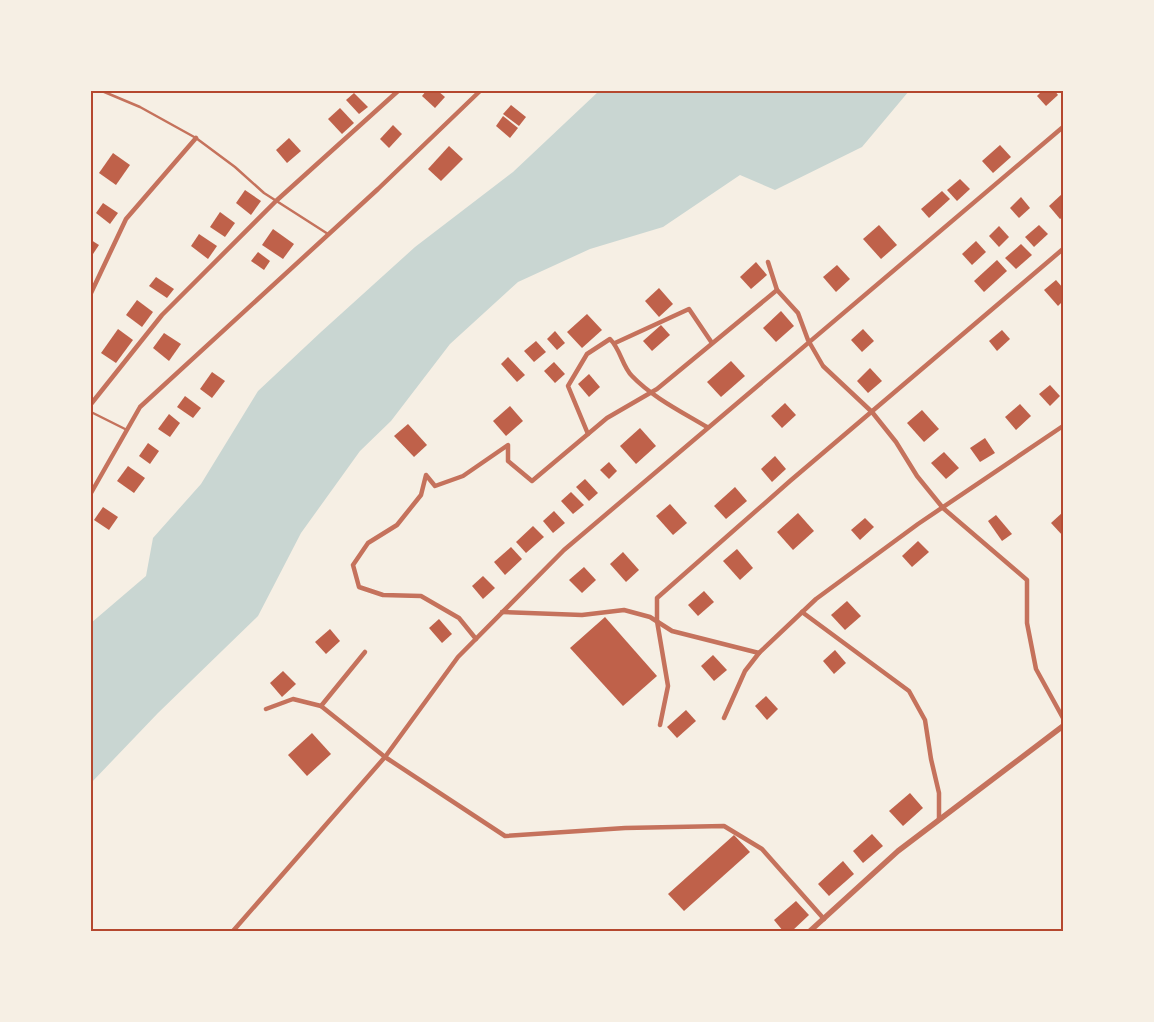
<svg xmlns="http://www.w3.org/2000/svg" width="1154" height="1022" font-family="'Roboto Condensed',sans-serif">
<rect width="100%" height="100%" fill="#f6efe4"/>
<polygon fill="#c9d6d2" points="599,91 909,91 862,147 775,190 740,175 663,227 590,249 518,282 450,344 391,421 360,451 301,533 258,616 158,713 91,783 91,623 146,576 153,538 201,484 258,391 321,332 415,247 513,172"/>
<g fill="#bf614a">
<polygon points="426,91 438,91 445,97 435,108 422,96"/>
<polygon points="1042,91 1055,91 1058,95 1046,106 1037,96"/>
<polygon points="354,93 368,107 359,114 346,100"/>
<polygon points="511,105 526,117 519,126 503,114"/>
<polygon points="340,108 354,123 342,134 328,119"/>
<polygon points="503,116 518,128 510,138 496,126"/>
<polygon points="393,125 402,134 389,148 380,139"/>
<polygon points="289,138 301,151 287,163 276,150"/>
<polygon points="1000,145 1011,157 993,173 982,161"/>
<polygon points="449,146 463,159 441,181 428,169"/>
<polygon points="113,153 130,165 116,185 99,173"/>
<polygon points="960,179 970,189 957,201 947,190"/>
<polygon points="245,190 261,201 251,215 236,203"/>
<polygon points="942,191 950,199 929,218 921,209"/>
<polygon points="1063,193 1063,217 1060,219 1049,206"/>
<polygon points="1021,197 1030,208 1019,218 1010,208"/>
<polygon points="103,203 118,213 110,224 96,213"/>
<polygon points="220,212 235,223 225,237 210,227"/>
<polygon points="879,225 897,245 881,259 863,239"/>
<polygon points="1039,225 1048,234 1034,247 1025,237"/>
<polygon points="999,226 1009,237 999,247 989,236"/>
<polygon points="273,229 294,244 283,259 262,245"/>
<polygon points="199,234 217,246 208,259 191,246"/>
<polygon points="91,240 99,245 91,257"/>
<polygon points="976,241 986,252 972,265 962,254"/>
<polygon points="1021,244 1032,255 1016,269 1005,258"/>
<polygon points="258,252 270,261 264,270 251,261"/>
<polygon points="997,260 1007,271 984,292 974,281"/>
<polygon points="756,262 767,275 751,289 740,277"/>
<polygon points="837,265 850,279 836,292 823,277"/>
<polygon points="156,277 174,289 167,298 149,286"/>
<polygon points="1056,280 1063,288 1063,301 1058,306 1044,290"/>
<polygon points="659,288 673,304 659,317 645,301"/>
<polygon points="137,300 153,312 142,327 126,315"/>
<polygon points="781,311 794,326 776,342 763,328"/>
<polygon points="587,314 602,330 582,348 567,332"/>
<polygon points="661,325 670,335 652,351 643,341"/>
<polygon points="118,329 133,340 116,363 101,353"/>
<polygon points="863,329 874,341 862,352 851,340"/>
<polygon points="1002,330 1010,339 997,351 989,341"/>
<polygon points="555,331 565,343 557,350 547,339"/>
<polygon points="164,333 181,344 169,361 153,348"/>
<polygon points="536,341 546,352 534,362 524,351"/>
<polygon points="508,357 525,375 517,382 501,364"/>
<polygon points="731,361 745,376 721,397 707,382"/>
<polygon points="554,362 565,374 555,383 544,371"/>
<polygon points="870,368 882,381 868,393 857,381"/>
<polygon points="212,372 225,381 212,398 200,389"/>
<polygon points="589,374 600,387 589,397 578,384"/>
<polygon points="1050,385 1060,396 1050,406 1039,394"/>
<polygon points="185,396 201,408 193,418 177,407"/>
<polygon points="785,403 796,415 782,428 771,416"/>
<polygon points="1020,404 1031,416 1016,430 1005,417"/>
<polygon points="510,406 523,421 506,436 493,421"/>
<polygon points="922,410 939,429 924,442 907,423"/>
<polygon points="169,414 180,423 170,437 158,429"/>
<polygon points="408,424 427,445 414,457 394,436"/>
<polygon points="640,428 656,446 636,464 620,446"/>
<polygon points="985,438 995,453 980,462 970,448"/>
<polygon points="148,443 159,451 150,464 139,456"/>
<polygon points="944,452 959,468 946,479 931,463"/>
<polygon points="775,456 786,469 772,482 761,469"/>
<polygon points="609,462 617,471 609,479 600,470"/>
<polygon points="128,466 145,478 134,493 117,481"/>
<polygon points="585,479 598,493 589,501 576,487"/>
<polygon points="735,487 747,501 726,519 714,506"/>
<polygon points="571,492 584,505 573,514 561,501"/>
<polygon points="670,504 687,523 673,535 656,516"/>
<polygon points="103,507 118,517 109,530 94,520"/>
<polygon points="554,511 565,523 553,533 543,521"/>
<polygon points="1063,512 1063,536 1051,523"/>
<polygon points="798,513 814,531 793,550 777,532"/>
<polygon points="996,515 1012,534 1002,541 988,521"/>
<polygon points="865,518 874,527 860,540 851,530"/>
<polygon points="533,526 544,537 526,553 516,542"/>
<polygon points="918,541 929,552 912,567 902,556"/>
<polygon points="511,547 522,559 505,575 494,562"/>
<polygon points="737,549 753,568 740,580 723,561"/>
<polygon points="623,552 639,570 626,582 610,564"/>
<polygon points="584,567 596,580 582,593 569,580"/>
<polygon points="483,576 495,588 483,599 472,586"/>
<polygon points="704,591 714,602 698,616 688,605"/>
<polygon points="847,601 861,616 845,630 831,615"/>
<polygon points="605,617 657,676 623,706 570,648"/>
<polygon points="439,619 452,634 442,643 429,628"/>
<polygon points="330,629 340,641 326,654 315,642"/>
<polygon points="835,650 846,663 834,674 823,661"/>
<polygon points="713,655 727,670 714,681 701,666"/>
<polygon points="283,671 296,684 282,697 270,683"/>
<polygon points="766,696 778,709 767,720 755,706"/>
<polygon points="686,710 696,721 677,738 667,727"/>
<polygon points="312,733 331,754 307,776 288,755"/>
<polygon points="910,793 923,808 903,826 889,811"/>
<polygon points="872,834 883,846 863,863 853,851"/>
<polygon points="734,835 750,852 684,911 668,894"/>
<polygon points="843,861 854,874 829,896 818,884"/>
<polygon points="796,901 809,915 792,931 783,931 774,920"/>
</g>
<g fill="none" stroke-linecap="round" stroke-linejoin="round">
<g stroke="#c5725c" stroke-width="2.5">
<polyline points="102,91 140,107 196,138 235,167 264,193 328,234"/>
<polyline points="91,412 127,430"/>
</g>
<g stroke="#c5725c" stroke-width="4.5">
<polyline points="768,262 777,290 798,313 808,340 823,366 872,412 896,442 917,476 943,508 1027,580 1027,623 1036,669 1063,718"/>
<polyline points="91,293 126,219 196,138"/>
<polyline points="615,343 689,309 712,343"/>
<polyline points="91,404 162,315 276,201 398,91"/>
<path d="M588,434l-20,-48 19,-32 23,-15c11,11 12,27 22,37 20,21 50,36 75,51"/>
<polyline points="91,493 140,407 378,189 480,91"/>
<polyline points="502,612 582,615 624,610 650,617 672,631 759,653"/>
<polyline points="802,612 909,691 925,720 931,759 939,793 939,820"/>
<polyline points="476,639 459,618 421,596 383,595 359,587 353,565 368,543 397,525 421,495 426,475 435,486 463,476 508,445 508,461 532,481 607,418 657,389 777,290"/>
<polyline points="321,706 365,652"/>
<polyline points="266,709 293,699 321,706 385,757 505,836 625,828 724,826 762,849 824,919"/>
<polyline points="724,718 745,671 759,653 816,599 918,524 1063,426"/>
<polyline points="660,725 668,686 657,621 657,598 790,481 1063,249"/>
<polyline points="233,931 385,757 458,657 564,550 1063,127"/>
</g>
<polyline stroke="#c5725c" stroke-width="5.5" points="810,931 898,851 1063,726"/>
</g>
<rect width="1154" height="1022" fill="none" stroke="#f6efe4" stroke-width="185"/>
<rect x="92" y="92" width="970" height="838" fill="none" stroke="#b5482f" stroke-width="2"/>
</svg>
